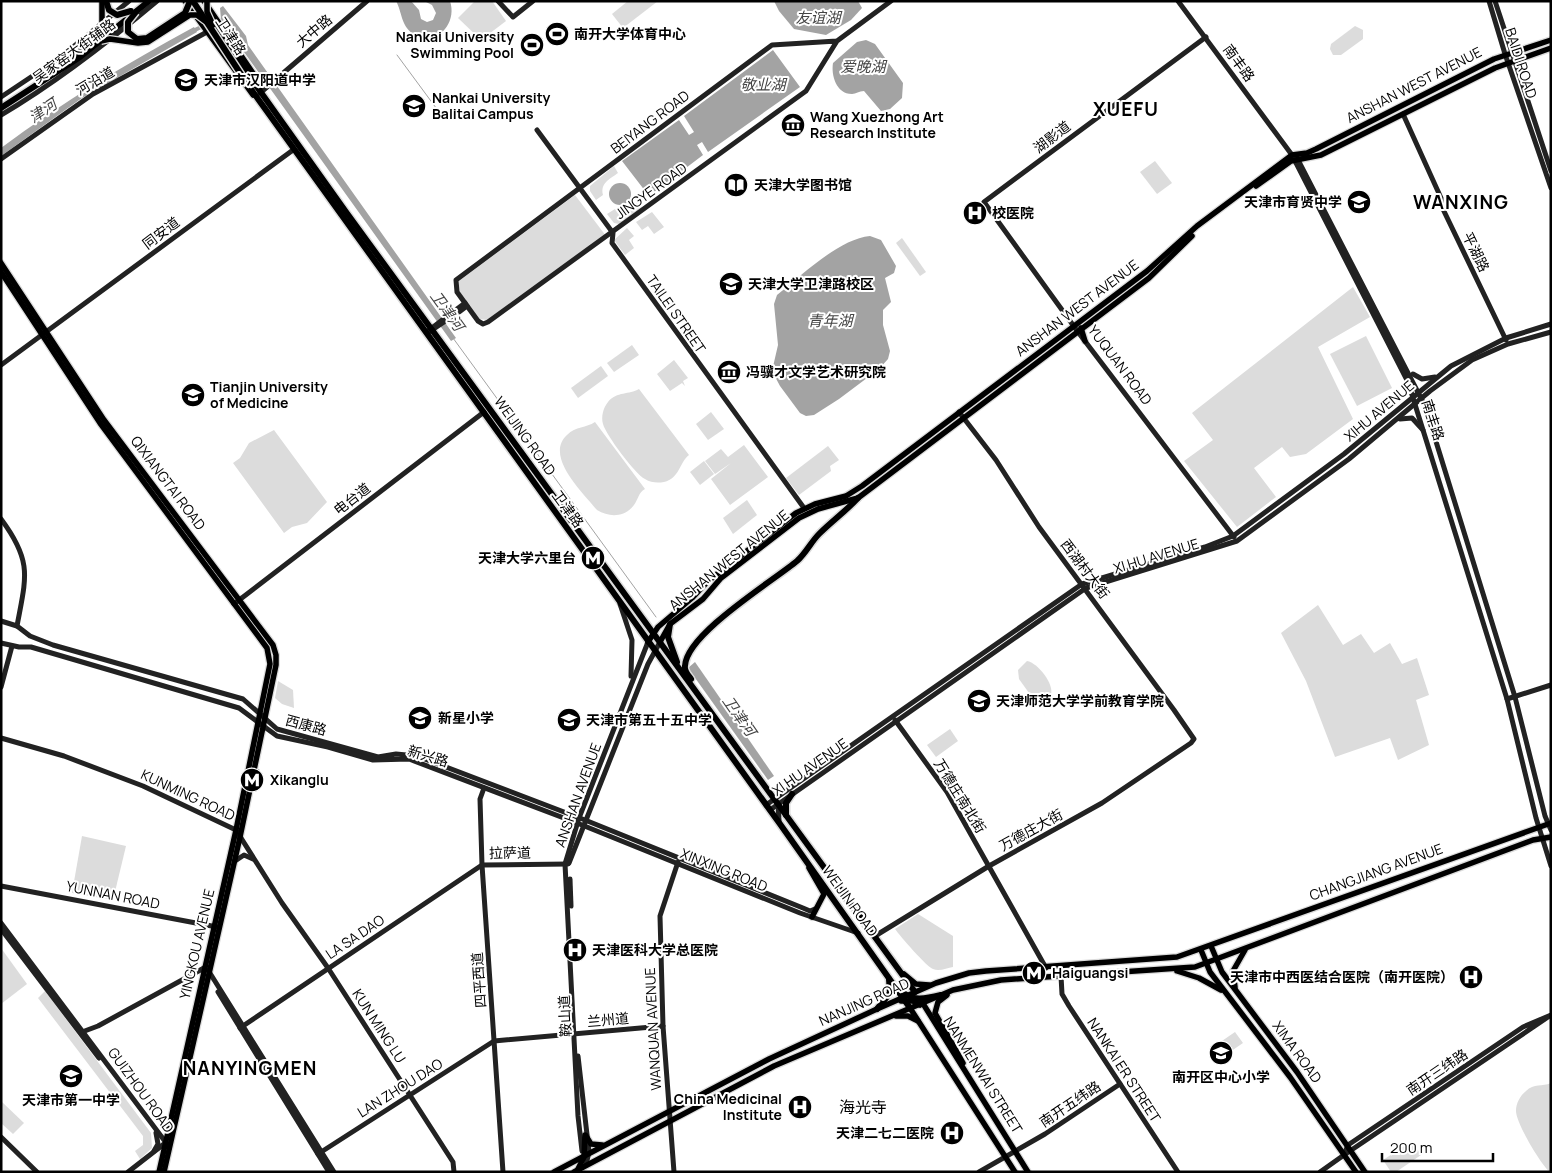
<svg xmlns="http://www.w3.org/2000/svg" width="1552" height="1173" font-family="Manrope,'Noto Sans SC',sans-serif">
<rect width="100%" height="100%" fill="#fff"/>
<g fill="#dcdcdc">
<polygon points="475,1 492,1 506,21 481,40 458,18"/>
<polygon points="628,1 658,1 623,28 612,14"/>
<polygon points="1355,26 1363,30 1363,39 1341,55 1333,55 1330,49 1331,44"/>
<polygon points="1155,161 1172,183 1157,194 1140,172"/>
<path d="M614,166l4,7c-8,6 -18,10 -15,22l-7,5 -6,-9v-5z"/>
<polygon points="575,195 606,236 488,320 478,319 459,292 459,281"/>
<polygon points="638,201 642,207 619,224 614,223 607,214 615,209 619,212 625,211"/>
<polygon points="652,212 664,227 654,234 648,226 642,230 636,222"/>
<polygon points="627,228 634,236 629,240 634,248 625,255 614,240"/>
<polygon points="902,238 926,272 920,276 896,243"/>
<polygon points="1353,287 1370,317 1318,347 1353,419 1306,454 1290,457 1282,447 1254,468 1276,497 1237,527 1184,461 1213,440 1192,413"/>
<polygon points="1366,336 1392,388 1357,406 1330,354"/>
<polygon points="632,345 639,355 614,372 607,363"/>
<polygon points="674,360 688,378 683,381 685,386 682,383 670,391 657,374"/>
<polygon points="601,366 608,376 578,398 571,388"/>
<path d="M639,389l50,66c-10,8 -9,23 -25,27 -6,1 -13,1 -19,-3 -10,-5 -39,-44 -42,-55 -2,-7 0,-16 5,-22 9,-11 21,-7 31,-13z"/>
<polygon points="711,412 724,429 708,440 696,424"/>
<path d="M595,422l50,67c-7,4 -6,9 -11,16 -9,12 -24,13 -37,5 -14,-17 -53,-54 -30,-75 9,-9 19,-7 28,-13z"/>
<polygon points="274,430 327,502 307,523 292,527 284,533 233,463 240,458 249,443"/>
<polygon points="744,445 768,477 730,505 711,479 731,463 715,474 705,461 721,449 728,457"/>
<polygon points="828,446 839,460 830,466 831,471 799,495 786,478"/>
<polygon points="704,461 714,474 700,485 690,472"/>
<polygon points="747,500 757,515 733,534 723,518"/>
<polygon points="1318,605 1343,645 1361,634 1374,653 1390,643 1402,664 1417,658 1429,695 1416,700 1429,745 1398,760 1390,738 1335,757 1306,681 1281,633"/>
<path d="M1027,661c11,2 27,23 24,33l-6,7 -11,-1 -15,-21 -1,-9z"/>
<polygon points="278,681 293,690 294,708 282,704 275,698"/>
<polygon points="950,729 958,741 936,757 927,745"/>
<polygon points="82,836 126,846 113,900 72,893"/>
<path d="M918,914l35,22v31c-6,1 -14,5 -20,2 -6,-2 -33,-33 -38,-40z"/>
<polygon points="1,948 27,984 1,1004"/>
<polygon points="45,991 151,1133 152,1148 140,1159 135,1151 143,1145 143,1136 38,998"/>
<polygon points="1235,1032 1243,1043 1224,1056 1216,1045"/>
<path d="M1551,1083v89h-1c-9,-7 -34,-49 -34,-61 0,-8 4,-15 10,-20 8,-8 16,-4 25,-8z"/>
<polygon points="2,1102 24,1123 13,1134 1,1123"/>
<polygon points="1412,1141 1421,1155 1396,1172 1391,1172 1383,1160"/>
</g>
<g fill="#a3a3a3">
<path d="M396,1h15l8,9 2,9 6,3 6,-2 3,-7 -4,-8 -8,-4h26c8,24 -16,48 -38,32 -11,-8 -10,-21 -16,-32z"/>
<polygon points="774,1 858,1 862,8 851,20 826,35 794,29 779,11"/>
<polygon points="223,6 246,36 248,45 456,338 451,341 221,20 220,8"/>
<path d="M194,27l3,5 -115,66 -81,58v-8c62,-46 126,-85 193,-121z"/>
<path d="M866,40l9,4 28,39 -1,15 -12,11 -9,2 -17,-20c-5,0 -8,3 -12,3 -16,0 -21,-19 -19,-31l24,-21z"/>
<polygon points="773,50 800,87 708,152 702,142 697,145 703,155 649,196 622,161 679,120 689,135 694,132 684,116"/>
<circle cx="620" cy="194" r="11"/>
<path d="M870,236l11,4 15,26 -2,7 -9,5 6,24 -8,8v15l7,26 -2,8 -9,10 -40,30 -25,16 -8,1 -6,-3 -20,-27 -8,-15 6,-26 -4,-41 3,-9c25,-20 62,-56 93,-59z"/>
<polygon points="695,662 774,776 768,780 688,668"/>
</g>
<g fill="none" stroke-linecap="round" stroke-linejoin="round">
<g stroke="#a3a3a3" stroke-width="1">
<polyline points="397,55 442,116"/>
<polyline points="453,338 656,617"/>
</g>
<polyline stroke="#a3a3a3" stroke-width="4" points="191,32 205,25"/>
<g stroke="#dbdbdb" stroke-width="8">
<g id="primary">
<polyline points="185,1 253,95"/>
<polyline points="204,1 257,79 259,88"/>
<polyline points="1256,186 1291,161 1321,155 1495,68 1551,48"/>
<polyline points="1,263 104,420 273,645 276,655 276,665 240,837 164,1172"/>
<polyline points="1,272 100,423 267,648 270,664 236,830 159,1172"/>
<polyline points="1081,328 1085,341"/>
<polyline points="648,642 658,627 692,598 708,581 796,513 815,504 846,496 862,486 1147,271 1197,226 1292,155 1307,153 1316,149 1494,59 1551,40"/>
<polyline points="660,642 670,624 703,599 721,578 799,518 818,509 858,498 1149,278 1192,236"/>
<polyline points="809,868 824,894 812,917"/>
<polyline points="1211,946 1222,972 1297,1072 1365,1172"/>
<polyline points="1201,950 1210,972 1290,1077 1356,1172"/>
<polyline points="1177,971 1199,978 1221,990"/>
<polyline points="904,974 916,984 929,985"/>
<polyline points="1235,987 1233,971 1245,950"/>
<polyline points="947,995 938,1002 935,1013 963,1063"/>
<polyline points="901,1001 913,1001 920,1005"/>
<polyline points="922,1002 1028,1172"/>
<polyline points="910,1008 1015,1172"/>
<polyline points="896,1016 908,1016 918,1021"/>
<polyline points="586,1136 591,1144 602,1145"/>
<polyline points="578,1169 584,1157 585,1135"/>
<polyline points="554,1172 769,1059 877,1009 936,983 969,973 986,971 1177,957 1551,823"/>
<polyline points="574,1172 774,1066 953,990 1001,980 1195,967 1533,840 1551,837"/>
</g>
</g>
<g stroke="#dbdbdb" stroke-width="9">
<g id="highway">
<polyline points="213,25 346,212 915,992"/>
<polyline points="67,61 87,46"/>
<polyline points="248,85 780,824 910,1008"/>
<polyline points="1,108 80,57 149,1"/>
<polyline points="670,624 668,637 677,662"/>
<path d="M691,679c-3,-4 -7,-8 -6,-13 1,-32 88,-85 112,-105 9,-8 14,-19 22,-27 13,-13 27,-23 39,-36"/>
<polyline points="786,815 786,803 792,794"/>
<path d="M900,990c12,12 25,9 41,5"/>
<polyline points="877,1009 890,993 889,979"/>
</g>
</g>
<g stroke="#222" stroke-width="5">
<polyline points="498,1 513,17 533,1"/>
<polyline points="1178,1 1292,155 1408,382 1507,699 1536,818 1551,866"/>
<polyline points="1489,1 1505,54 1551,188"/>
<polyline points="1495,1 1551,171"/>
<polyline points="1206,37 984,202 1078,332 1234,537"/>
<polyline points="837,41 806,91 488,322 483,324 478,321 457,292 456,280 772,45 837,41 891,1"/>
<polyline points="260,93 367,1"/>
<polyline points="1,97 61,57 129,1"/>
<polyline points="1403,114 1441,198 1441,205 1506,340"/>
<path d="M1,115c56,-33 106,-72 156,-114"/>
<polyline points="537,130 613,233 612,243 804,508"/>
<polyline points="1297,158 1425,406 1515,697 1545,816 1551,830"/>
<polyline points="1,159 93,94 207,32"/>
<polyline points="457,309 465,303"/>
<polyline points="459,312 467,306"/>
<polyline points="428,331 454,311"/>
<polyline points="429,332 456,314"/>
<polyline points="1,365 293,150"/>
<polyline points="1413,374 1422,379 1435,377"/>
<polyline points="1400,419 1412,418 1423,430"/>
<path d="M1,519c32,43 25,58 16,107"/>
<polyline points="234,604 484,412"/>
<polyline points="620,604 632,640 631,676"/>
<polyline points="1,621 17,626 30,636 53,645 243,699 277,729 378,757 396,754 417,756 585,820 803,908 810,911 815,909"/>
<polyline points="1,643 19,647 31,647 239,708 277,736 328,747 373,760 409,759 577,823 800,913 858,933"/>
<polyline points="1,687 12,646"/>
<polyline points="1507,699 1551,685"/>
<polyline points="895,720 947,792 1046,968"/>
<polyline points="1,738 64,756 143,786 236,830 282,903 328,968 453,1162 454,1172"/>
<polyline points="484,788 480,799 482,865 503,1172"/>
<polyline points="778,803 779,821"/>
<polyline points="766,805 1082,584 1205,547 1233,536 1344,454 1451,366 1506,338 1551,324"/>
<polyline points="770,810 1086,588 1237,541 1349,459 1430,391 1472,360 1508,344 1551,332"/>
<polyline points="235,861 244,855 253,859"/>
<polyline points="569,863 648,664 660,642"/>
<polyline points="570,879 571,906"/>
<polyline points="1,886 217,927"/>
<polyline points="1,923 167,1144"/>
<polyline points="1,929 99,1058"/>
<polyline points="875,936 989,866 1102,803 1191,743 1194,739 1174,710 1039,527 996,460 959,412"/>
<polyline points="208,970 334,1172"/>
<polyline points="1061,976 1062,994 1069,1006 1178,1172"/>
<polyline points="218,992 329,1172"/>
<polyline points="1551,1015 1523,1027 1348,1145 1344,1155 1551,1015"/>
<polyline points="240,1028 482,865 568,864"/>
<polyline points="82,1032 98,1026 204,968"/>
<polyline points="578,1056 589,1152 586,1165"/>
<polyline points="1,1137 37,1172"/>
<polyline points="154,1151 158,1144 156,1133"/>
<polyline points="582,1151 578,1116 565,864 579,818 648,642"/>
<polyline points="318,1154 494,1041 663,1026"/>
<polyline points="128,1172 164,1144"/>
<polyline points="674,1172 663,1026 660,916 678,862"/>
<polyline points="979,1172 1045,1134 1120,1084"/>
<polyline points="1320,1172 1344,1155"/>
</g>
<use href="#primary" stroke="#000" stroke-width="5.5"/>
<use href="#highway" stroke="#000" stroke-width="6"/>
<g stroke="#dbdbdb" stroke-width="8" stroke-linecap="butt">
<g id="primary-bridge">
<polyline points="207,1 207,12 213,25"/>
<polyline points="95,41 102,28 102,1"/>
<polyline points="101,41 110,39 138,43 148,42 190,15 197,15 205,21"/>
</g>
</g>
<g stroke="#dbdbdb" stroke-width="9" stroke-linecap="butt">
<g id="highway-bridge">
<polyline points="106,1 109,10 117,15 131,11"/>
<polyline points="193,1 248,85"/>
<polyline points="136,12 128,22 128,32 137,39 147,38 185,13 190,1"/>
</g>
</g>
<use href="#primary-bridge" stroke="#000" stroke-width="5.5"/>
<use href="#highway-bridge" stroke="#000" stroke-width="6"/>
</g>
<defs>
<g id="stadium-disc" transform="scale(1.25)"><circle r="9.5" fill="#000" stroke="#fff"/><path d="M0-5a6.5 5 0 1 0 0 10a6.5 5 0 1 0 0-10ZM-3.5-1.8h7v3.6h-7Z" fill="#fff"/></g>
<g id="school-disc" transform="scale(1.25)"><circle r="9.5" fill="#000" stroke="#fff"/><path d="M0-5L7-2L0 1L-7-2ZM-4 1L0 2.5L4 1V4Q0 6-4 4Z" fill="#fff"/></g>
<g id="university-disc" transform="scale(1.25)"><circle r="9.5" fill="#000" stroke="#fff"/><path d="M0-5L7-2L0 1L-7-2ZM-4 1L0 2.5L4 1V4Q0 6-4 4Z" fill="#fff"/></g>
<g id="museum-disc" transform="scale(1.25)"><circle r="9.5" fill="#000" stroke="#fff"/><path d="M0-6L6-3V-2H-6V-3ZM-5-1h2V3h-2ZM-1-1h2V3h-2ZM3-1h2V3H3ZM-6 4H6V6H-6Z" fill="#fff"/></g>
<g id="library-disc" transform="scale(1.25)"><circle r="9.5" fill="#000" stroke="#fff"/><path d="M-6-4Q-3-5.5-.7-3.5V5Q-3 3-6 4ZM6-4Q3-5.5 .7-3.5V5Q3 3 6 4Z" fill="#fff"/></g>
<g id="hospital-disc" transform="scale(1.25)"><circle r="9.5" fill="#000" stroke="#fff"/><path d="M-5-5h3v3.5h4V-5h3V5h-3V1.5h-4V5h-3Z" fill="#fff"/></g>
<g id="metro-disc" transform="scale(1.25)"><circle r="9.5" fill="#000" stroke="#fff"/><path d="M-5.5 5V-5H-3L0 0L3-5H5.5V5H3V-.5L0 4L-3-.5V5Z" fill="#fff"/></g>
</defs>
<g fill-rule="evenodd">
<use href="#stadium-disc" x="557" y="34"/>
<use href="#stadium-disc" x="532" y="45"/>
<use href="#school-disc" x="186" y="80"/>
<use href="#university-disc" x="414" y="106"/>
<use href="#museum-disc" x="793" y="125"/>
<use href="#library-disc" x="736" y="185"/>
<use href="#school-disc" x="1359" y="202"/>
<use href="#hospital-disc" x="975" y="213"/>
<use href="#university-disc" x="731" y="284"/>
<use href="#museum-disc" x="729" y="372"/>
<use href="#university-disc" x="193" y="395"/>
<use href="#metro-disc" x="593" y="558"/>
<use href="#university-disc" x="979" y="701"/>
<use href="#school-disc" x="420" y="718"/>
<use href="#school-disc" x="569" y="720"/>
<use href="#metro-disc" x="252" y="780"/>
<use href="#hospital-disc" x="575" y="950"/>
<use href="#metro-disc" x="1034" y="973"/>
<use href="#hospital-disc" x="1471" y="977"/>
<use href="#school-disc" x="1221" y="1053"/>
<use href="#school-disc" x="71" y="1076"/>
<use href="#hospital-disc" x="800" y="1107"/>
<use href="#hospital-disc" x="952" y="1133"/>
</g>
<g text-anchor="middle" stroke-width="4" stroke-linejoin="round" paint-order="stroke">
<g font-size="14" fill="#000" stroke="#fff">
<text transform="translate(314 31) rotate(-40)" y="5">大中路</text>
<text transform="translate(231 36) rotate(57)" y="5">卫津路</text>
<text transform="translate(74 51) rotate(-36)" y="5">吴家窑大街辅路</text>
<text transform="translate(1239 63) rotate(54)" y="5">南丰路</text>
<text transform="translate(1521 63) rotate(72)" y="5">BAIDI ROAD</text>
<text transform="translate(95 81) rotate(-30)" y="5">河沿道</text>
<text transform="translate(1414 85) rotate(-27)" y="5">ANSHAN WEST AVENUE</text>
<text transform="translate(650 122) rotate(-37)" y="5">BEIYANG ROAD</text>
<text transform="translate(1052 137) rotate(-37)" y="5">湖影道</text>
<text transform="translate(651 191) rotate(-36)" y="5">JINGYE ROAD</text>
<text transform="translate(161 233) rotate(-37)" y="5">同安道</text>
<text transform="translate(1476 252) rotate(64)" y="5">平湖路</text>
<text transform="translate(1077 308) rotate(-37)" y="5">ANSHAN WEST AVENUE</text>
<text transform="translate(676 314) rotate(55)" y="5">TAILEI STREET</text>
<text transform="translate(1120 365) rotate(53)" y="5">YUQUAN ROAD</text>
<text transform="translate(1379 411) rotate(-40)" y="5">XIHU AVENUE</text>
<text transform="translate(1433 420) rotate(72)" y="5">南丰路</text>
<text transform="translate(525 436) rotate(54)" y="5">WEIJING ROAD</text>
<text transform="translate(168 483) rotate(53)" y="5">QIXIANGTAI ROAD</text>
<text transform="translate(352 499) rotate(-38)" y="5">电台道</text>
<text transform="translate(568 509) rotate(54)" y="5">卫津路</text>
<text transform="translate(1156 556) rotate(-17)" y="5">XI HU AVENUE</text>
<text transform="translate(729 560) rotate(-39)" y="5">ANSHAN WEST AVENUE</text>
<text transform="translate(1085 569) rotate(53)" y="5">西湖村大街</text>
<text transform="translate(306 725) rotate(15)" y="5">西康路</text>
<text transform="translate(428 756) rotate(17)" y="5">新兴路</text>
<text transform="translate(810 767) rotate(-35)" y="5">XI HU AVENUE</text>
<text transform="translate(188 795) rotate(25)" y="5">KUNMING ROAD</text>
<text transform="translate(578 795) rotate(-70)" y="5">ANSHAN AVENUE</text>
<text transform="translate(960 796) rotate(58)" y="5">万德庄南北街</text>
<text transform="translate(1031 830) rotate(-29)" y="5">万德庄大街</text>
<text transform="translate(510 853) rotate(-1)" y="5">拉萨道</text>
<text transform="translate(724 870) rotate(22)" y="5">XINXING ROAD</text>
<text transform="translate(1376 872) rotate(-20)" y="5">CHANGJIANG AVENUE</text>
<text transform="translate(113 895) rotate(11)" y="5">YUNNAN ROAD</text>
<text transform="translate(850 901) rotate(54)" y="5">WEIJIN ROAD</text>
<text transform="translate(355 937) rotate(-34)" y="5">LA SA DAO</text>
<text transform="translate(197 944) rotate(-77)" y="5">YINGKOU AVENUE</text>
<text transform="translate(479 980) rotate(-94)" y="5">四平西道</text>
<text transform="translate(864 1002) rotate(-24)" y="5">NANJING ROAD</text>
<text transform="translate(565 1016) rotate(-93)" y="5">鞍山道</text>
<text transform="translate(608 1020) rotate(-5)" y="5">兰州道</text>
<text transform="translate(379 1026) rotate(57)" y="5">KUN MING LU</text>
<text transform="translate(653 1029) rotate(-93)" y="5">WANQUAN AVENUE</text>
<text transform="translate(1297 1052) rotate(54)" y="5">XIMA ROAD</text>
<text transform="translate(1124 1070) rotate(57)" y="5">NANKAI ER STREET</text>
<text transform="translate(1437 1072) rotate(-34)" y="5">南开三纬路</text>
<text transform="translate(983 1075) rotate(58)" y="5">NANMENWAI STREET</text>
<text transform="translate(400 1088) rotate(-32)" y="5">LAN ZHOU DAO</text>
<text transform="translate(141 1090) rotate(54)" y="5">GUIZHOU ROAD</text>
<text transform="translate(1070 1104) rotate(-34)" y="5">南开五纬路</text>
</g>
<g font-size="14" font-weight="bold" fill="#000" stroke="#fff" text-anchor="start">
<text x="574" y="39">南开大学体育中心</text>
<text x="514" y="42" text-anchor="end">Nankai University<tspan x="514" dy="16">Swimming Pool</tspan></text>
<text x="204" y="85">天津市汉阳道中学</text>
<text x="432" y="103">Nankai University<tspan x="432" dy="16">Balitai Campus</tspan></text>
<text x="810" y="122">Wang Xuezhong Art<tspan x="810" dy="16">Research Institute</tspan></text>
<text x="754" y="190">天津大学图书馆</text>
<text x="1342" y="207" text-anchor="end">天津市育贤中学</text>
<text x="992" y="218">校医院</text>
<text x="748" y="289">天津大学卫津路校区</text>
<text x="746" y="377">冯骥才文学艺术研究院</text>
<text x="210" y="392">Tianjin University<tspan x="210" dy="16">of Medicine</tspan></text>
<text x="576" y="563" text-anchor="end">天津大学六里台</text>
<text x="996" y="706">天津师范大学学前教育学院</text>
<text x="438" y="723">新星小学</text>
<text x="586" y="725">天津市第五十五中学</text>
<text x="270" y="785">Xikanglu</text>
<text x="592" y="955">天津医科大学总医院</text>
<text x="1052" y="978">Haiguangsi</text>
<text x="1454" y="982" text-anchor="end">天津市中西医结合医院（南开医院）</text>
<text x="1221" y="1082" text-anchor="middle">南开区中心小学</text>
<text x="782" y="1104" text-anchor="end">China Medicinal<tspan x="782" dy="16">Institute</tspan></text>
<text x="71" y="1105" text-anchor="middle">天津市第一中学</text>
<text x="934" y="1138" text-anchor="end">天津二七二医院</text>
</g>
<g font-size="15" font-style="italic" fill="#444" stroke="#fff">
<text x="818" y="23">友谊湖</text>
<text x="863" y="72">爱晚湖</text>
<text x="763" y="90">敬业湖</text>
<text transform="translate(43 111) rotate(-34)" y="5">津河</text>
<text transform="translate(447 311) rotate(54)" y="5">卫津河</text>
<text x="830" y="326">青年湖</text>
<text transform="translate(739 716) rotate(55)" y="5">卫津河</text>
</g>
<g font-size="16" fill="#000" stroke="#fff">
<text x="863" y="1113">海光寺</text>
</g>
<g font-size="19" font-weight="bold" letter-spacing="1" fill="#000" stroke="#fff">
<text x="1126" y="116">XUEFU</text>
<text x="1461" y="209">WANXING</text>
<text x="250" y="1075">NANYINGMEN</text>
</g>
</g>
<rect width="1552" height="1173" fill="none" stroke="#000000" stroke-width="5"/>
<path d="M1382 1153v8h111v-8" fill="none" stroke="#000000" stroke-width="2.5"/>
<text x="1390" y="1153" font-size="15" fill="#000000" stroke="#ffffff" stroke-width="4" paint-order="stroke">200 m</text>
</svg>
